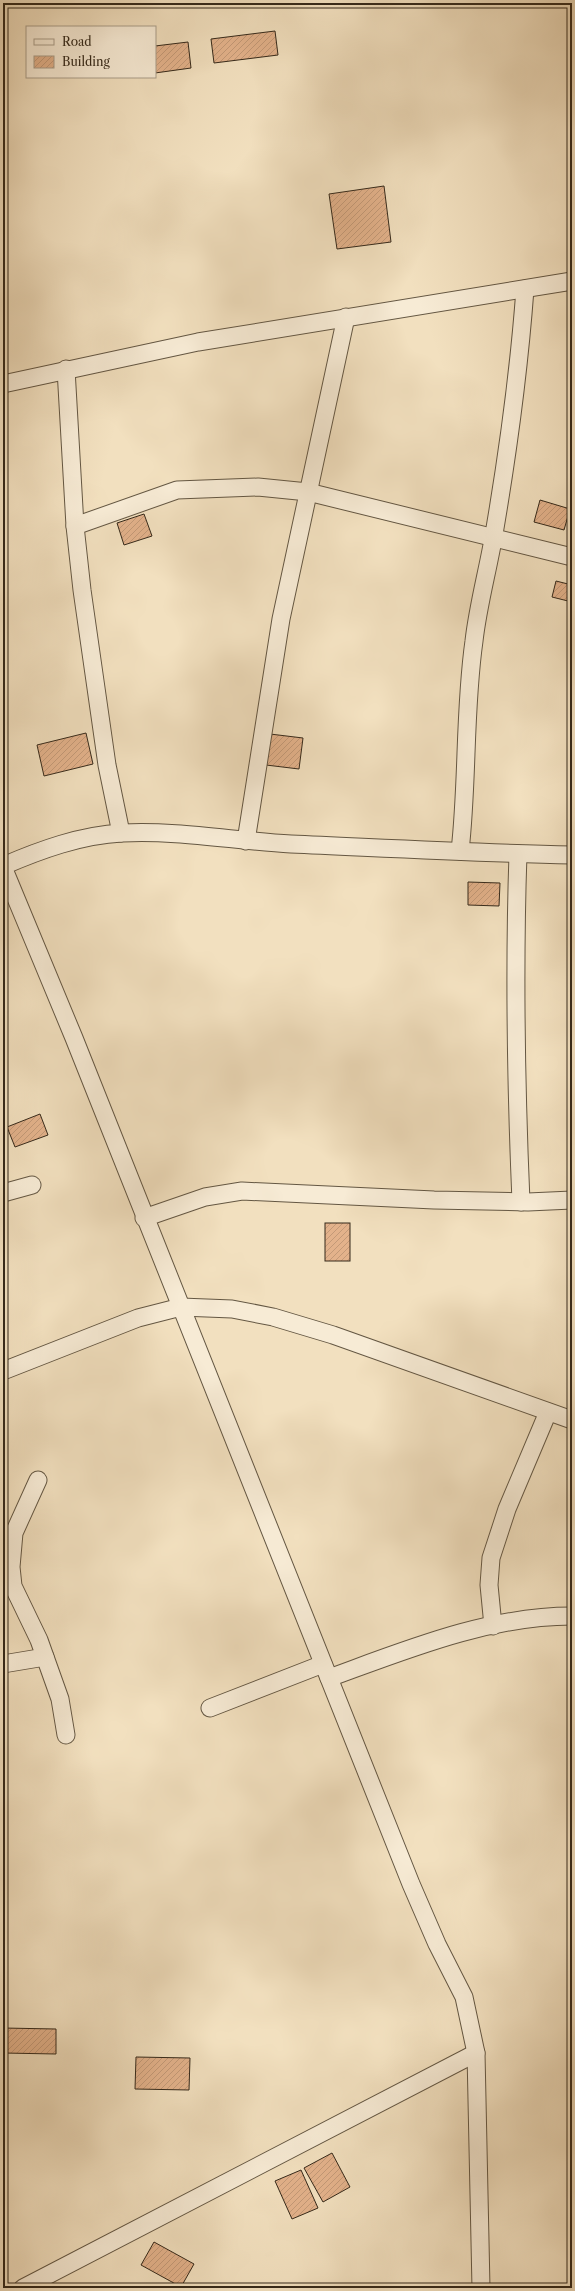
<svg xmlns="http://www.w3.org/2000/svg" width="575" height="2291" font-family="'Libre Caslon Text',serif">
<defs>
<pattern id="building-hatch" width="6" height="6" patternUnits="userSpaceOnUse"><rect width="6" height="6" fill="#e3b28b"/><path d="M-1 1l2-2M0 6l6-6M5 7l2-2" fill="none" stroke="#c39977"/></pattern>
</defs>
<rect width="100%" height="100%" fill="#f2e0bf"/>
<filter id="stains"><feTurbulence type="fractalNoise" baseFrequency=".005" numOctaves="4"/><feColorMatrix values="0 0 0 0 .2 0 0 0 0 .09 0 0 0 0 .02 0 0 0 .5 -.17"/></filter>
<radialGradient id="worn" r=".72"><stop offset=".6" stop-color="#630" stop-opacity="0"/><stop offset="1" stop-color="#630" stop-opacity=".3"/></radialGradient>
<g fill="url(#building-hatch)" stroke="#35291a">
<polygon points="275,31 278,55 214,63 211,39"/>
<polygon points="188,42 191,68 155,73 155,46"/>
<polygon points="384,186 391,242 337,249 329,194"/>
<polygon points="540,500 570,509 564,530 534,522"/>
<polygon points="144,514 152,536 124,545 117,523"/>
<polygon points="556,581 572,585 572,602 552,597"/>
<polygon points="86,733 93,764 44,776 37,745"/>
<polygon points="270,734 303,738 299,769 266,765"/>
<polygon points="468,882 500,883 499,906 468,905"/>
<polygon points="40,1114 48,1135 15,1147 7,1127"/>
<rect x="325" y="1223" width="25" height="38"/>
<polygon points="3,2028 56,2029 56,2054 3,2053"/>
<polygon points="136,2057 190,2058 189,2090 135,2089"/>
<polygon points="332,2153 350,2187 323,2202 304,2168"/>
<polygon points="301,2170 318,2208 292,2219 275,2181"/>
<polygon points="154,2242 194,2264 181,2287 141,2265"/>
</g>
<g fill="none" stroke-linecap="round" stroke-linejoin="round">
<g stroke="#645743" stroke-width="19">
<g id="street">
<polyline points="66,369 75,526 82,590 107,765 121,833"/>
<polyline points="3,384 198,342 572,281"/>
<polyline points="75,526 177,490 258,487 308,492 572,557"/>
<polyline points="246,841 281,619 346,317"/>
<path d="M460,851c8,-70 4,-140 14,-210 4,-36 14,-71 20,-107 14,-82 25,-163 31,-245"/>
<path d="M518,854c-4,116 -2,232 3,348"/>
<path d="M3,866c37,-16 78,-31 119,-33 56,-3 113,8 169,11 94,4 187,9 281,11"/>
<polyline points="3,867 74,1038 411,1884 437,1944 464,1997 476,2053 481,2288"/>
<polyline points="3,1193 32,1185"/>
<polyline points="144,1218 205,1197 242,1191 434,1200 528,1202 572,1200"/>
<polyline points="3,1371 138,1318 181,1307 232,1309 273,1317 333,1335 572,1420"/>
<polyline points="38,1480 14,1533 11,1567 13,1586 39,1640 60,1699 66,1735"/>
<polyline points="493,1626 489,1585 491,1558 507,1509 548,1412"/>
<polyline points="3,1664 45,1657"/>
<path d="M329,1678c77,-28 159,-62 243,-62"/>
<polyline points="210,1708 323,1664"/>
<polyline points="23,2288 476,2053"/>
</g>
</g>
<use href="#street" stroke="#f7ebd5" stroke-width="17"/>
</g>
<rect width="575" height="2291" fill="none" stroke="#f2e0bf" stroke-width="16"/>
<rect x="4" y="4" width="567" height="2283" fill="none" stroke="#35291a" stroke-width="2"/>
<rect x="8" y="8" width="559" height="2275" fill="none" stroke="#35291a"/>
<rect x="26" y="26" width="130" height="52" fill="#f7ebd5" stroke="#a99d8a"/>
<rect x="34" y="39" width="20" height="6" fill="#f7ebd5" stroke="#a99d8a"/>
<text x="62" y="46" font-size="12" fill="#35291a">Road</text>
<rect x="34" y="56" width="20" height="12" fill="url(#building-hatch)" stroke="#a99d8a"/>
<text x="62" y="66" font-size="12" fill="#35291a">Building</text>
<rect width="100%" height="100%" filter="url(#stains)"/>
<rect width="100%" height="100%" fill="url(#worn)"/>
</svg>
